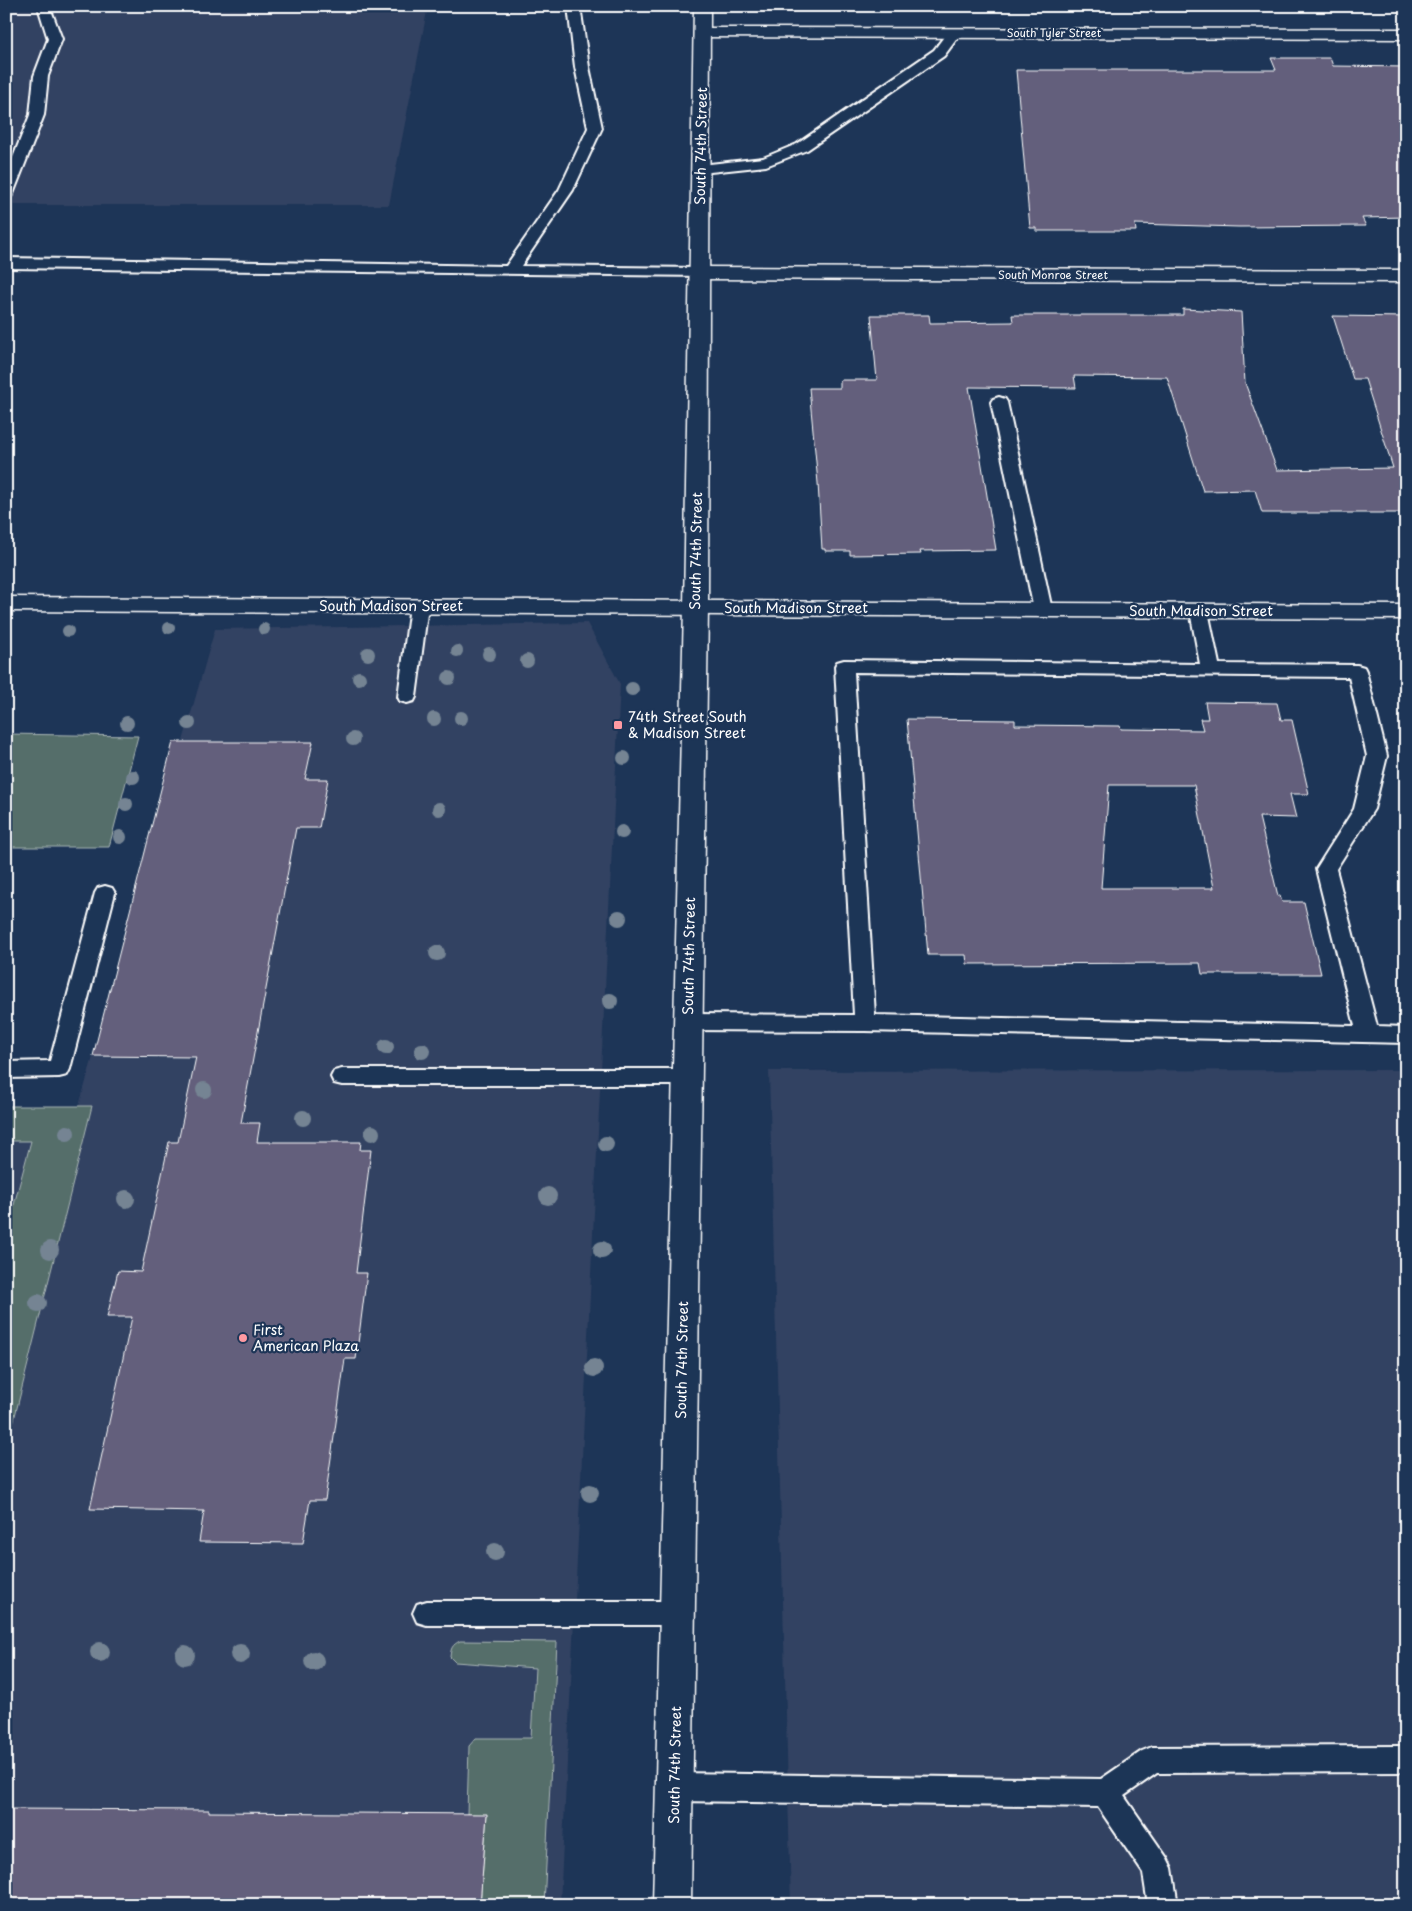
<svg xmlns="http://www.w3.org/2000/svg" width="1412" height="1911" font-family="'Playpen Sans',sans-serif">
<rect width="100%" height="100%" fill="#1d3557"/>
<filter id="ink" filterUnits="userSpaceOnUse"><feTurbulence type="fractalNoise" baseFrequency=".02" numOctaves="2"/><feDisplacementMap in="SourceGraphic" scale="10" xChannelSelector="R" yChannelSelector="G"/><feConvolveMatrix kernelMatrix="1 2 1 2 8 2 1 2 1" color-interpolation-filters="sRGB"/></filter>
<g filter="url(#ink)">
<g fill="#324262">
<polygon points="6,6 428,6 389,205 6,205"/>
<polygon points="587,623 620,684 560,1905 6,1905 6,1120 75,1120 215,629"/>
<polygon points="1406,1070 1406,1905 791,1905 769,1071"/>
</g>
<g fill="#556e6b" stroke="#aab6b5">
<polygon points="6,734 138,736 109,847 6,847"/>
<polygon points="6,1106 92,1106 6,1452 6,1235 31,1141 6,1141"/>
<path d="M460,1641l97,1 -13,263h-64l7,-90 -20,-1 2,-68 7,-8h55l4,-70 -80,-6 -5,-5c1,-9 2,-12 10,-16z"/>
</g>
<g fill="#645f7b" stroke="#fff" fill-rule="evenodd">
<polygon points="1271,58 1330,58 1333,66 1406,67 1406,217 1362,218 1366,226 1239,227 1135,224 1136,231 1036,231 1036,228 1030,228 1016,70 1276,70"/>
<polygon points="1183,309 1241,312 1245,383 1277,470 1393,468 1365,379 1353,379 1333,316 1406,317 1406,513 1262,513 1255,490 1203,491 1167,377 1074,376 1076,388 969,387 996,550 920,551 921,554 850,555 850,551 825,551 825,549 822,549 818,483 809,388 840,388 840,380 877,380 871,315 929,315 930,323 1013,322 1012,315 1183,315"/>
<path d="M1205,702l72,1 4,17h11l17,74h-19l6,24 -37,-1 19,79h2l2,6h22l17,72h-119l-2,-11 -233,1 -1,-9h-38l-21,-236 108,1v5l105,1 1,3 82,1 -3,-11h8zM1109,785h85l20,103h-113z"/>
<polygon points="173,742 313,742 305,779 328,779 319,828 296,828 241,1123 260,1123 257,1142 361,1142 360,1150 371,1150 356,1273 367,1273 356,1359 345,1359 325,1500 310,1500 303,1543 199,1542 204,1511 90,1509 132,1317 107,1317 118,1271 141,1272 169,1142 178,1142 196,1057 93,1056"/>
<polygon points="6,1809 209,1810 209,1812 487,1814 480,1905 6,1905"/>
</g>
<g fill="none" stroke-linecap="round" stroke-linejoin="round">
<g stroke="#fff" stroke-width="4">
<g id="service">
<polygon points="40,6 53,6 51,10 62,39 48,76 44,115 13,194 11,197 6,198 6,175 30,115 34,76 48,39 39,10"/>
<polygon points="568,6 580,6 589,67 602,128 573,190 521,266 700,268 705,270 708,273 705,276 6,268 6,258 506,266 559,190 588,128 575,67"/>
<polygon points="954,29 961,33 944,56 807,150 766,166 701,173 696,172 694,169 696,166 701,165 763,158 797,144 934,50 949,30"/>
<polygon points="999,397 1005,399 1007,402 1052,610 1049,614 1043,616 1037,614 1034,610 991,402 993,399"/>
<polygon points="419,600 425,602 428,606 416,697 414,701 407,703 400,701 398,697 410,606 413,602"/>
<path d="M1199,605l6,2 3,4 11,53 138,1 7,2 2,4 21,85 -13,53 -38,60 41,157 29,1v16l-541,-12 -177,-1 -8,-2 -3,-6 3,-6 8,-2 166,1 -19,-349 2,-4 7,-2 356,4 -10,-53 3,-4zM854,672l495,5 18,79 -13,53 -38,60 39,157 -480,-11z"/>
<polygon points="105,886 112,888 115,893 70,1069 67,1075 59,1077 6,1078 6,1062 50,1061 95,893 98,888"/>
<polygon points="342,1069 688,1069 696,1071 699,1077 696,1083 688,1085 342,1085 334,1083 331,1077 334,1071"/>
<polygon points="427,1601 677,1601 687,1604 691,1613 687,1622 677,1625 427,1625 417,1622 413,1613 417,1604"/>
<polygon points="1406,1746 1406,1772 1157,1773 1124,1796 1167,1858 1172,1868 1178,1905 1148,1905 1143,1873 1098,1807 674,1801 664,1797 660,1787 664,1777 674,1773 1101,1779 1142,1751 1152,1747"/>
</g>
</g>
<g stroke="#fff" stroke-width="3">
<g id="minor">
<polygon points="700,267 1406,270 1406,282 700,279 693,277 690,273 693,269"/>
<polygon points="6,597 1406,605 1406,619 6,611"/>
</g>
</g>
<g stroke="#fff" stroke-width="3">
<polygon id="tertiary" points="703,28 1406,29 1406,39 697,37 694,33 697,29"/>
</g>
<g stroke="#fff" stroke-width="3">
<polygon id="primary" points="694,6 710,6 708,607 691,1905 653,1905 684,607"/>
</g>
<use href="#service" fill="#1d3557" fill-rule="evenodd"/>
<use href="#minor" fill="#1d3557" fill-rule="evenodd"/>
<use href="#tertiary" fill="#1d3557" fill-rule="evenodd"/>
<use href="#primary" fill="#1d3557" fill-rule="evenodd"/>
</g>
<g fill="#748493">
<circle cx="169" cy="628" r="6"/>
<circle cx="264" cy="629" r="6"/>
<circle cx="68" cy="631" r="6"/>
<circle cx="457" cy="651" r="6"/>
<circle cx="368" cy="654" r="7"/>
<circle cx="489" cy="654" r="7"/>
<circle cx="527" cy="661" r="7"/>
<circle cx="359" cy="678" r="7"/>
<circle cx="449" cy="678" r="7"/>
<circle cx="632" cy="689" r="7"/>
<circle cx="461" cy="718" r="7"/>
<circle cx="434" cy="719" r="7"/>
<circle cx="127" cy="723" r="7"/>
<circle cx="189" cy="723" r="7"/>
<circle cx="353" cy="739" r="7"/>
<circle cx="624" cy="758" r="7"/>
<circle cx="133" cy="777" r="7"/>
<circle cx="126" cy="804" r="7"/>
<circle cx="439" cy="809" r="7"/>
<circle cx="622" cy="832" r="7"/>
<circle cx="120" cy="837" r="7"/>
<circle cx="619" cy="918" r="8"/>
<circle cx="437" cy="953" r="8"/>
<circle cx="610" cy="1001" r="8"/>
<circle cx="386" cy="1047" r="8"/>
<circle cx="422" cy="1051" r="8"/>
<circle cx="204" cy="1090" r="8"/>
<circle cx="303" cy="1118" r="8"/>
<circle cx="67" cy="1133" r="8"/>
<circle cx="372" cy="1133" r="8"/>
<circle cx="606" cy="1144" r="8"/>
<circle cx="548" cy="1196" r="9"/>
<circle cx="126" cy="1199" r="9"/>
<circle cx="50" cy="1250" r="9"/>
<circle cx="602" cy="1250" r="9"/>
<circle cx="38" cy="1303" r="9"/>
<circle cx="594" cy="1368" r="9"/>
<circle cx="590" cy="1493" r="9"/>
<circle cx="495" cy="1552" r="9"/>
<circle cx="100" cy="1652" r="10"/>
<circle cx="240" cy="1654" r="10"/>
<circle cx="185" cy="1655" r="10"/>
<circle cx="314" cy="1661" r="10"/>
</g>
</g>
<g fill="#ff9aa2" stroke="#1d3557" stroke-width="2">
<rect x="613" y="720" width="10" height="10" rx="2.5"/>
<circle cx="243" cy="1338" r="5"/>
</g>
<g text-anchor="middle" stroke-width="4.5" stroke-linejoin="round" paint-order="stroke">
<g font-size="11" fill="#fff" stroke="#1d3557">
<text x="1054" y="37">South Tyler Street</text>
<text x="1053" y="279">South Monroe Street</text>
</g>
<g font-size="14" fill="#fff" stroke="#1d3557">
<text transform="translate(701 146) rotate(-89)" y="5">South 74th Street</text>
<text transform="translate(696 551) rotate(-89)" y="5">South 74th Street</text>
<text x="391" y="611">South Madison Street</text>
<text x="796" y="613">South Madison Street</text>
<text x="1201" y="616">South Madison Street</text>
<text transform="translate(689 956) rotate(-89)" y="5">South 74th Street</text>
<text transform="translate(682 1360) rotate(-89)" y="5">South 74th Street</text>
<text transform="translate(675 1765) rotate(-89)" y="5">South 74th Street</text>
</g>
<g font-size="14" fill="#fff" stroke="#1d3557" text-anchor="start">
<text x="628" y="722">74th Street South<tspan x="628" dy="16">&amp; Madison Street</tspan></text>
<text x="253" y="1335">First<tspan x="253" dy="16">American Plaza</tspan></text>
</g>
</g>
<rect width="1412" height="1911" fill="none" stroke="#1d3557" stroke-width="25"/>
<rect x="12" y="12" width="1387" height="1886" fill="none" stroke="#fff" stroke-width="2" filter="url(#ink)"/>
</svg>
